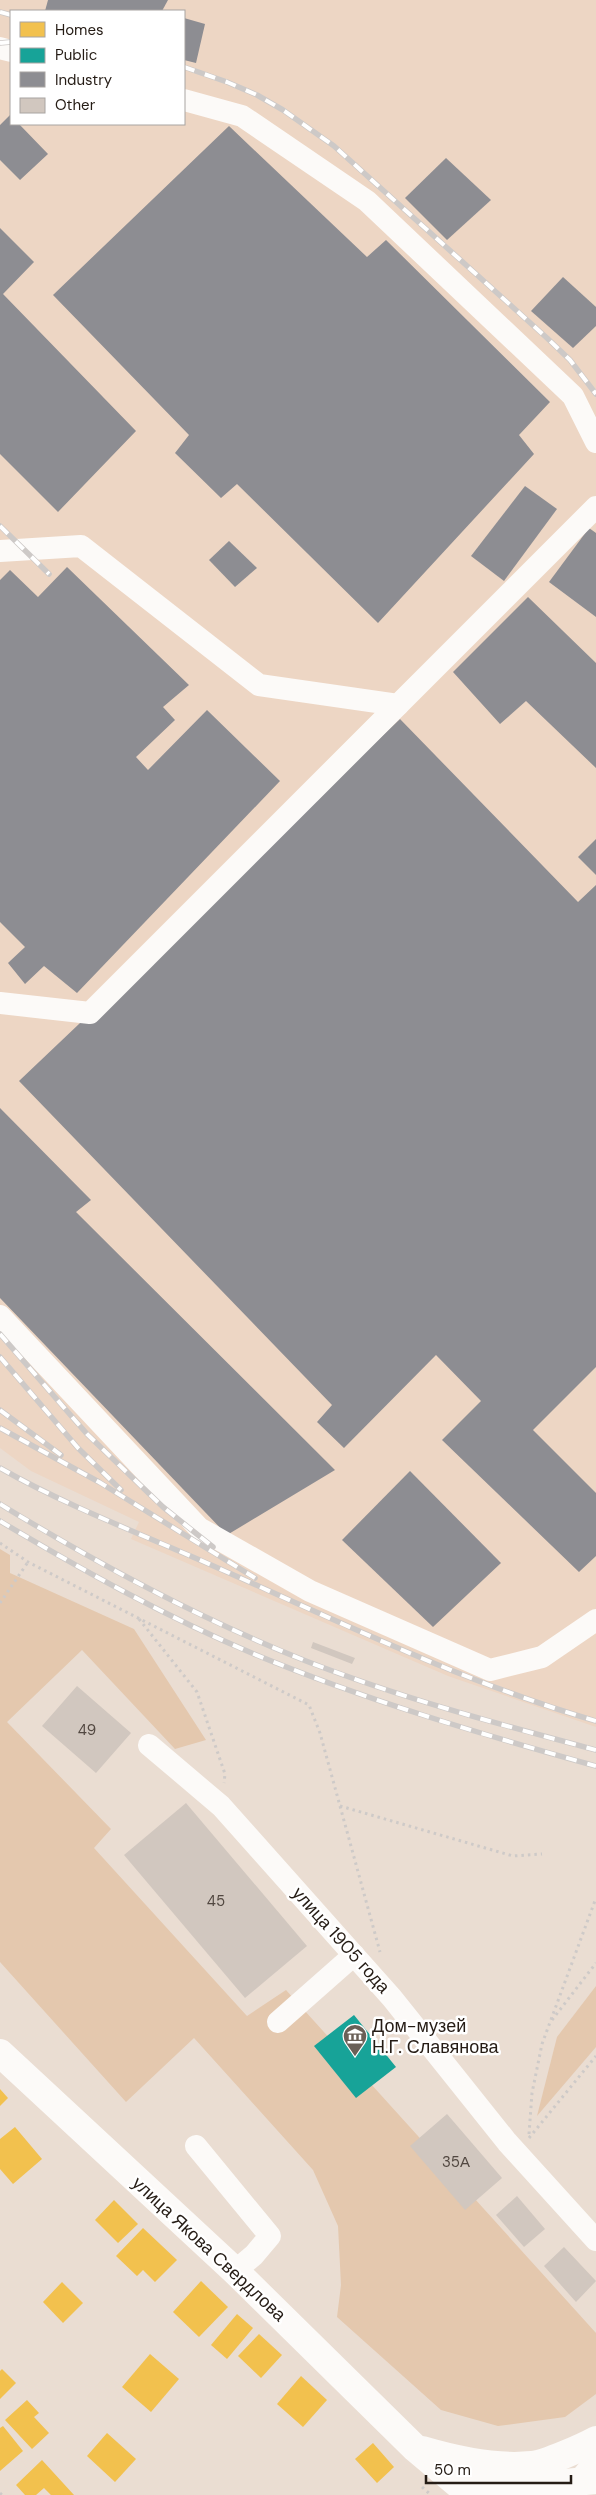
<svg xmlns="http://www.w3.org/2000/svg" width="596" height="2495" font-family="'DM Sans',sans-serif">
<rect width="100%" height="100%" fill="#eaddd2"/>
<path fill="#edd6c4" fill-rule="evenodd" d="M0,0h596v1727l-148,-51 -317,-137 8,-17 -108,-51 -31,-23zM11,11h173v113h-173z"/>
<g fill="#e4c8ae">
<polygon points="0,1549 10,1555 10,1573 134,1629 206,1740 175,1749 82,1650 7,1722 111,1829 94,1848 247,2016 286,1990 596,2333 596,2394 565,2417 498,2426 441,2410 337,2317 341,2285 338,2226 313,2170 194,2038 126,2102 0,1962"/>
<polygon points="596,1986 596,2047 537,2116 557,2037"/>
</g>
<g fill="#f2c14e">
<polygon points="0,2089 8,2098 0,2106"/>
<polygon points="15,2127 42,2159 13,2184 0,2169 0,2139"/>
<polygon points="114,2200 138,2224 118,2243 95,2220"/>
<polygon points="143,2228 177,2260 155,2282 143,2270 137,2276 116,2256"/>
<polygon points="201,2281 228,2307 199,2337 173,2312"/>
<polygon points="62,2282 83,2303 63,2323 43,2302"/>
<polygon points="237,2314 253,2328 227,2359 211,2345"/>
<polygon points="259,2334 282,2355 261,2378 238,2356"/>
<polygon points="150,2354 179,2379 151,2412 122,2387"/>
<polygon points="2,2369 16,2383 0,2399 0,2371"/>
<polygon points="301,2376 327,2400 303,2427 277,2404"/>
<polygon points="27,2400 39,2413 34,2417 49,2433 32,2449 5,2420"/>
<polygon points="3,2426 23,2451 0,2471 0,2428"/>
<polygon points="107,2433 136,2459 115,2482 87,2456"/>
<polygon points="373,2443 394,2467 377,2483 355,2459"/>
<polygon points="42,2460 74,2495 51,2495 44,2488 36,2495 25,2495 16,2485"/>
</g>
<polygon fill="#17a398" points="354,2015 396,2067 356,2098 314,2046"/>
<g fill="#8d8d92">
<polygon points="48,0 168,0 162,11 45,11"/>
<polygon points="184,18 205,24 196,63 184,60"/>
<polygon points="11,114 11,124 19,124 48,154 20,180 0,160 0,125"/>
<polygon points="229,126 367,257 386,240 550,402 519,435 534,454 378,623 237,484 221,498 175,453 189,435 53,295"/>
<polygon points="446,158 491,200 447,240 405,198"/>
<polygon points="0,228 34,262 3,294 136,431 58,512 0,454"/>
<polygon points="563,277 596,307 596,326 573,348 531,311"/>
<polygon points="525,486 557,509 504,581 471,556"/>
<polygon points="589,528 596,533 596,617 549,582"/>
<polygon points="229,541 257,568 235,587 209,560"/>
<polygon points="67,567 189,685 163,707 175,720 136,757 148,770 207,710 280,781 77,993 44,966 25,984 8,963 25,947 0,922 0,580 10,570 38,597"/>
<polygon points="528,597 596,663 596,768 526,701 500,724 453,672"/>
<polygon points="400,719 578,902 596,885 596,1367 533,1430 596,1493 596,1556 579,1572 442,1440 481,1401 436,1355 344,1448 317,1422 332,1405 19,1081"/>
<polygon points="596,839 596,875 578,857"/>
<polygon points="0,1108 91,1200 76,1212 335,1470 227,1535 0,1298"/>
<polygon points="410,1471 501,1563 433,1627 342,1540"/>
</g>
<g fill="#d1c7bf">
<polygon points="313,1642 355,1658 352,1664 311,1648"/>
<polygon points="77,1686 131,1733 96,1773 42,1726"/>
<polygon points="186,1803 307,1946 245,1998 124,1855"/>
<polygon points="447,2114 502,2178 465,2210 410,2146"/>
<polygon points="517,2196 545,2229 524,2247 496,2215"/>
<polygon points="564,2247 596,2281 576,2302 544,2266"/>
</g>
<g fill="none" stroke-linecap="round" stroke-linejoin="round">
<g stroke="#cecac8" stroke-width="3" stroke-dasharray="2.5 4" stroke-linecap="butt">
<polyline points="0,1543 28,1562 309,1705 320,1733 380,1952"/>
<polyline points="0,1603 28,1562"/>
<polyline points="139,1619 197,1692 225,1774 224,1783"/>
<polyline points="340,1806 513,1856 542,1854"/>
<polyline points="552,2020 596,1963"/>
<polyline points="529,2134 532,2093 542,2044 596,1898"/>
<polyline points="529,2138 596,2056"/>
<polyline points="422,2487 431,2495"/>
<polyline points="0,2493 2,2495"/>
</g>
<g stroke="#fcfaf8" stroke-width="22">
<polyline points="0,48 11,51"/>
<polyline points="184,100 242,116 367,201 573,396 596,442"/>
<polyline points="0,551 81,546 259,685 398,705"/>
<polyline points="0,1003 90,1013 596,507"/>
<polyline points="0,1316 199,1528 310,1591 490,1670 542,1657 596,1620"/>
<polyline points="149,1745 221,1806 392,1998 507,2142 596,2240"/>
<polyline points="278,2022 354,1955"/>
<polyline points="196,2146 270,2236 254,2255 235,2271"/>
<polyline points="572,2489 596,2460"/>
</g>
<g stroke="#fcfaf8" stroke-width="28">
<polyline points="0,2053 235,2271 415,2448 459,2485 515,2488 596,2480"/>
<path d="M422,2450c34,10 73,19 110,15 13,-1 51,-18 64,-25"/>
</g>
<g stroke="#cdc9c7" stroke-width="5.5">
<g id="rail">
<polyline points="0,12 11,15"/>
<polyline points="0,43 11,42"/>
<polyline points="184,67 227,82 257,95 283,110 334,146 547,338 570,360 596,394"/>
<polyline points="0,526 49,574"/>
<polyline points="0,1334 87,1434 163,1507 213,1547"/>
<polyline points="0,1357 78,1448 121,1490"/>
<polyline points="0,1410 61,1455"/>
<polyline points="0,1428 99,1482 255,1578"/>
<path d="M0,1468c72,41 152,70 227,104 121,54 242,112 369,149"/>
<path d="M0,1504c98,60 200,115 306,157 95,37 192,63 290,89"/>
<path d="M0,1521c82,49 166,96 254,133 112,46 226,80 342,112"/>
</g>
</g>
<use href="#rail" stroke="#fff" stroke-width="4" stroke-dasharray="11" stroke-linecap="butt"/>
</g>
<defs>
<g id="museum-pin" transform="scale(1.25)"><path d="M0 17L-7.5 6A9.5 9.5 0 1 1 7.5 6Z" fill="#6a6057" stroke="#fff"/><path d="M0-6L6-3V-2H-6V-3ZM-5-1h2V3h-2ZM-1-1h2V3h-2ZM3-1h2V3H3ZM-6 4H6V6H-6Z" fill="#fff"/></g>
</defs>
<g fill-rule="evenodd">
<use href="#museum-pin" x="355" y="2036"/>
</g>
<g text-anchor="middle" stroke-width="5" stroke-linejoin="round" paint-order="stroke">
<g font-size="15" fill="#524841">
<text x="87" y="1735">49</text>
<text x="216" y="1906">45</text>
<text x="456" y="2167">35А</text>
</g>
<g font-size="18" fill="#251c15" stroke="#fff">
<text transform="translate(341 1940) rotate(48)" y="6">улица 1905 года</text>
<text transform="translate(209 2249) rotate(43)" y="6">улица Якова Свердлова</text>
</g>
<g font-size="18" fill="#251c15" stroke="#fff" text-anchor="start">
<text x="372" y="2032">Дом-музей<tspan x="372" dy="21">Н.Г. Славянова</tspan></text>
</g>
</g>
<rect x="10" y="10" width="175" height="115" fill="#ffffff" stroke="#a8a4a1"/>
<rect x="20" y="22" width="25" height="15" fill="#f2c14e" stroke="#a8a4a1"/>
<text x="55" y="35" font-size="15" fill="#251c15">Homes</text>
<rect x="20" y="48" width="25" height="15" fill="#17a398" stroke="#a8a4a1"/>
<text x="55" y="60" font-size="15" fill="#251c15">Public</text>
<rect x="20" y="72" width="25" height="15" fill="#8d8d92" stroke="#a8a4a1"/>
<text x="55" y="85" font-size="15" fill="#251c15">Industry</text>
<rect x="20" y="98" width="25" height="15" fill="#d1c7bf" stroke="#a8a4a1"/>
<text x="55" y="110" font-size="15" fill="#251c15">Other</text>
<path d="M426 2475v8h145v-8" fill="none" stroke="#251c15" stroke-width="2.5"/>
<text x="434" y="2475" font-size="15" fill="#251c15" stroke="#ffffff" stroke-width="4" paint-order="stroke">50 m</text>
</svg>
